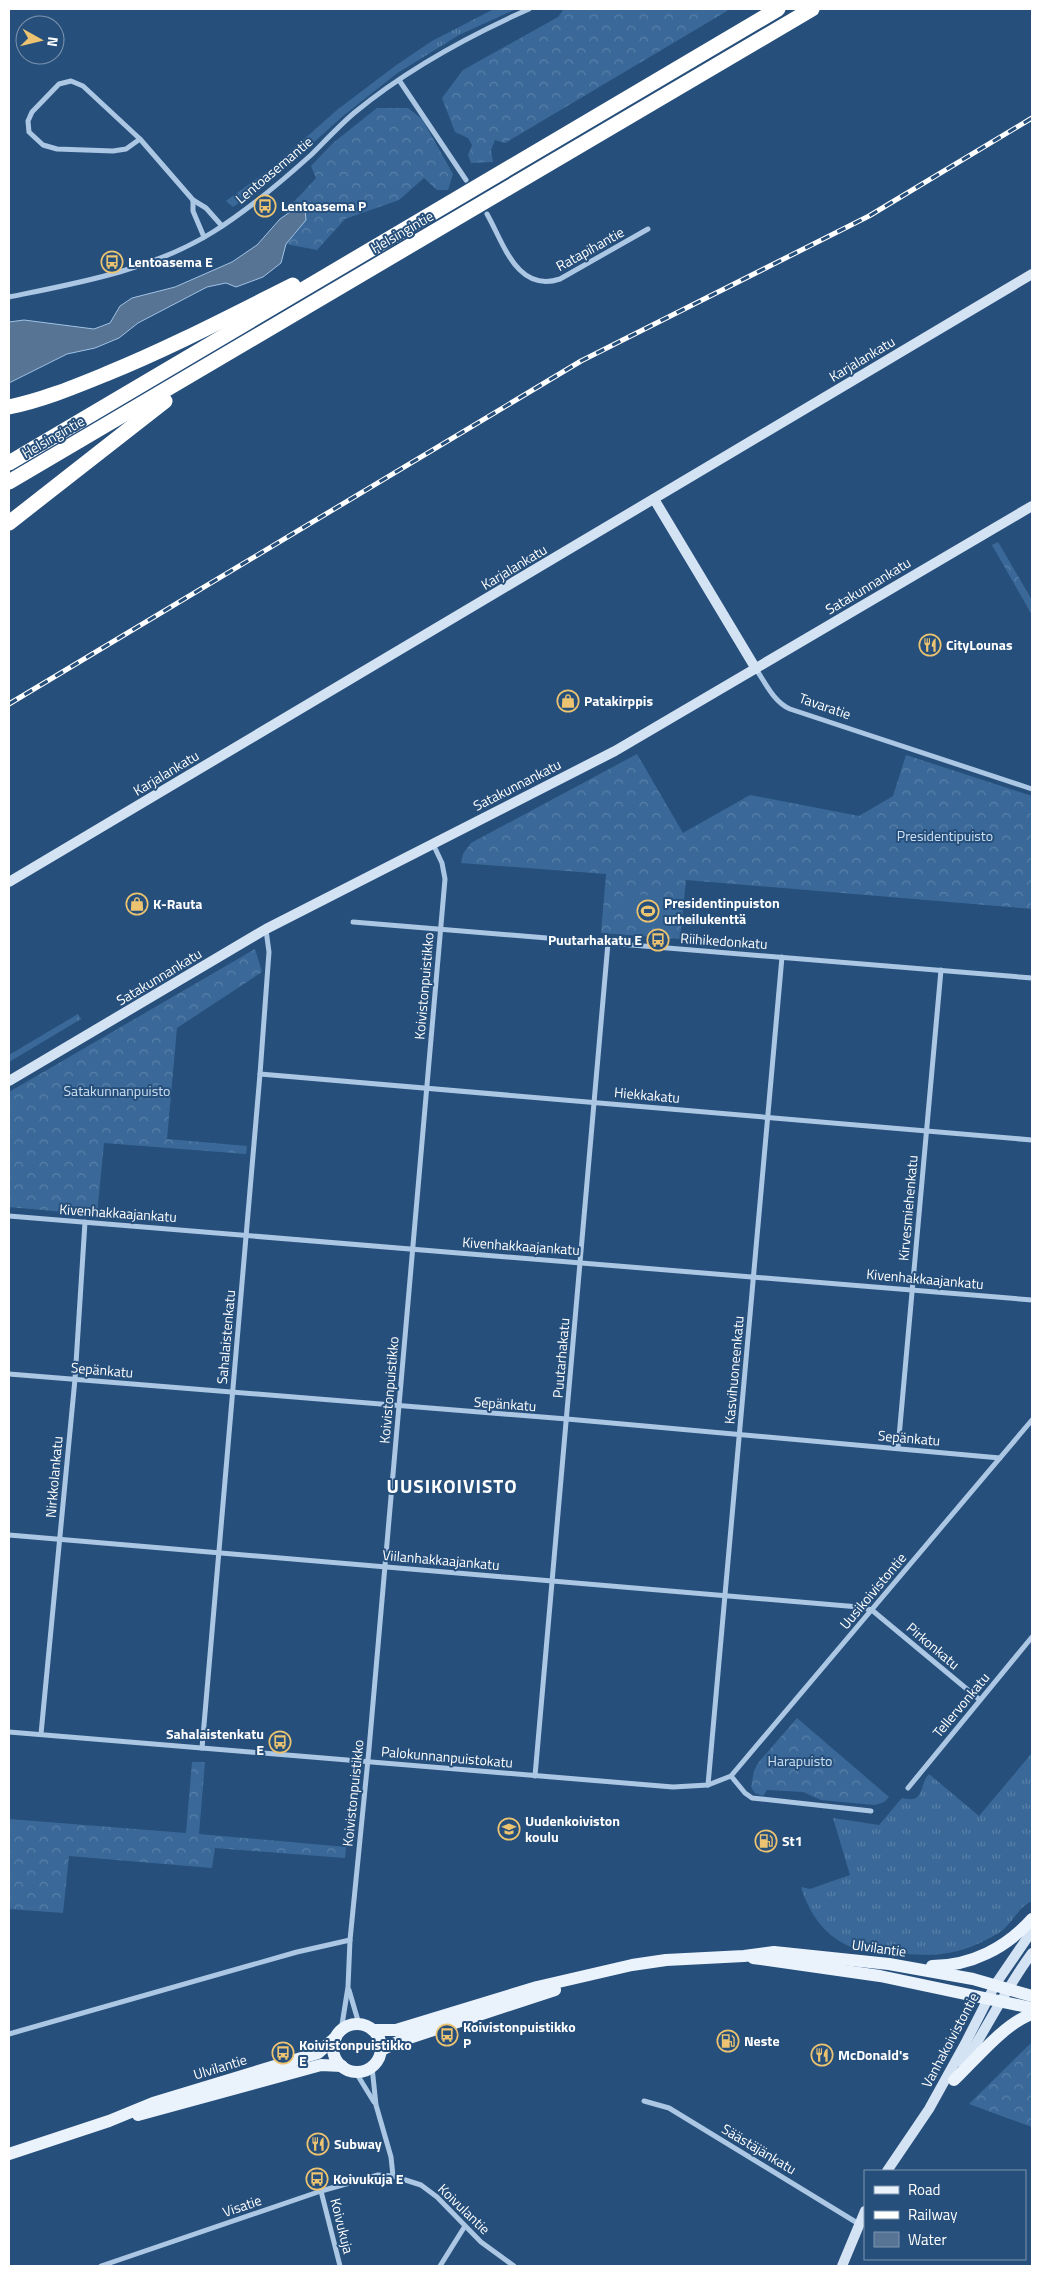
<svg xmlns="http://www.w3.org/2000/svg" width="1041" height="2275" font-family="'Titillium Web',sans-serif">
<defs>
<pattern id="grass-tufts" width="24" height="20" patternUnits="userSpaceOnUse" patternTransform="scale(1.25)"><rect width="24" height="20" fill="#3a6999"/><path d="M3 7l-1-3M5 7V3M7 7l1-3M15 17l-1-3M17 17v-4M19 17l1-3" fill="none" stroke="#5880a8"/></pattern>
<pattern id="forest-crowns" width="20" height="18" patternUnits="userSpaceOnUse" patternTransform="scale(1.25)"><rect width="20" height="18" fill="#3a6999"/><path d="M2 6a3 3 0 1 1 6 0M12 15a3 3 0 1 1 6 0" fill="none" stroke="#5880a8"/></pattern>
</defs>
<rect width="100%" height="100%" fill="#264f7b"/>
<g fill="url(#grass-tufts)">
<polygon points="494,9 516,9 459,35 396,74 343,116 273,179 233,207 226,201 269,170 337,110 395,66 432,41"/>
<polygon points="78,1014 81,1019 9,1062 9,1055"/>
<path d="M1032,1753v148c-12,5 -18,19 -27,27 -6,6 -16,10 -23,14 -32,16 -61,14 -96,10v4c-45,-5 -72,-27 -85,-69l9,2 40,-14 -17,-57 46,7 23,-27c24,6 16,-12 27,-24l50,42z"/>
</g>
<g fill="url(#forest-crowns)">
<polygon points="564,9 727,9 727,11 505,143 495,140 491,150 493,162 471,163 468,155 472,145 468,138 455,132 442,98 463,70 558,17"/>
<polygon points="377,108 408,108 422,119 453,174 448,190 437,190 424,178 399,200 345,219 317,250 286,244 296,233 305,209 300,205 292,204 316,178 311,166 333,143"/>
<polygon points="998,542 1032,600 1032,615 992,545"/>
<polygon points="637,754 683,833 750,795 859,816 893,796 906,755 1032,796 1032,909 686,880 680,939 601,933 606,874 461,863 463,854 471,843"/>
<polygon points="255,949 262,972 177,1028 167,1139 247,1146 246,1154 104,1143 97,1215 9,1207 9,1092"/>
<polygon points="797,1718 889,1797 884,1802 875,1805 821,1800 803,1792 767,1790 763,1796 755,1793 751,1787 754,1771 758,1763"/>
<polygon points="192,1762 205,1762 199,1834 346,1847 345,1858 215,1848 212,1868 69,1856 63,1913 9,1909 9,1819 186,1833"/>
<polygon points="1032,2042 1032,2127 969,2104"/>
</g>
<polygon fill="#3a6999" points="627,893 672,898 669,929 624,925"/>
<polygon fill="#587494" stroke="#9fc2e5" points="300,205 305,209 306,220 286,244 281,263 263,277 236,287 226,283 207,287 138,323 119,338 95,348 67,354 9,383 9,322 24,320 94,329 110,323 120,306 132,298 175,287 232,262 257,245 280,219"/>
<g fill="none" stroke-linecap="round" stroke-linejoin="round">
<g stroke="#abc7e4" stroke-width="5">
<polyline points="399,80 466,180"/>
<polyline points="140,139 126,149 113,151 57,149 43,145 29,132 28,121 32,112 59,84 71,81 83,86 140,139 193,200 206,208 222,226"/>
<polyline points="193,200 193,211 204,237"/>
<path d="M487,214c17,30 30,79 73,65l88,-50"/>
<path d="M9,297c69,-14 143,-27 204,-65 35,-22 67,-49 98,-77 14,-14 28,-29 43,-42 53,-44 112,-76 175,-104"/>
<path d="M756,669c10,15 18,33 34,40l242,80"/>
<polyline points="353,922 1032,978"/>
<polyline points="260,1074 1032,1140"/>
<polyline points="9,1216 1032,1300"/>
<polyline points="9,1374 567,1419 1000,1458"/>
<polyline points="898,1448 941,970"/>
<polyline points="9,1535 859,1607 872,1610 879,1616 980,1700"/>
<polyline points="9,1732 673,1787 708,1785 731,1776 745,1793 752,1798 871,1811"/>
<polyline points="41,1734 75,1379 85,1222"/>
<polyline points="202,1748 260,1074 269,952 266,930"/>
<polyline points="535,1776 608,943"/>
<polyline points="731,1776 1032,1420"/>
<polyline points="708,1785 782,957"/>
<polyline points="908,1788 1032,1637"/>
<polyline points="349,1990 359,2024"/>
<polyline points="341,2031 348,1987 350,1940 369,1749 445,879 442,863 433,844"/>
<polyline points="9,2034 297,1952 350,1940"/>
<polyline points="372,2067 376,2105 391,2157 393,2176"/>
<polyline points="355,2071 374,2102"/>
<polyline points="644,2101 669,2108 859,2224"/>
<polyline points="321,2191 340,2266"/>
<polyline points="101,2266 321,2191 378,2175 393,2176 421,2185 437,2197 481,2242 514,2266"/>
<polyline points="440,2266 465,2226"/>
</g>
<g stroke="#d4e3f4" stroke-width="10">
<polyline points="654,499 756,669"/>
<polyline points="9,882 1032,274"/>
<polyline points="9,1081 266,929 615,751 1032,506"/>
<path d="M963,2065c24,-37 43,-77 69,-112"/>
<polyline points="887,2171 929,2109 965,2044 995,1985 1032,1931"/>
<polyline points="842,2266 865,2211"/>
</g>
<g stroke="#eaf2fc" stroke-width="12">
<polyline points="753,1958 880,1976 1032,2008"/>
<path d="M932,1966c39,0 74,-18 100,-47"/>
<circle cx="357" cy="2048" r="24"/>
<polyline points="373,2030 396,2030 537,1987 632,1965 666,1960 744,1956 774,1952 889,1964 973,1979 1032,1996"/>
<polyline points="381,2050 400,2041 555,1990"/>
<path d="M954,2080c21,-20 51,-57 78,-66"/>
<polyline points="138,2115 321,2065 342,2066"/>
<polyline points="9,2154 109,2121 153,2103 318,2053 336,2037"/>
</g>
<g stroke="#fff" stroke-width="15">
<path d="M9,407c34,-7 65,-20 97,-33 64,-26 125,-58 187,-89"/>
<polyline points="9,463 778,9"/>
<polyline points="9,482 812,9"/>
<polyline points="9,523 165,401"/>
</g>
<g stroke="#fff" stroke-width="5">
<polyline id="rail" points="9,704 581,361 869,216 1032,118"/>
</g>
<use href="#rail" stroke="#264f7b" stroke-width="3" stroke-dasharray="9" stroke-linecap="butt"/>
</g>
<defs>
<g id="bus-ring" transform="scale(1.125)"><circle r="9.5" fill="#264f7b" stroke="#ecc370" stroke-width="1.5"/><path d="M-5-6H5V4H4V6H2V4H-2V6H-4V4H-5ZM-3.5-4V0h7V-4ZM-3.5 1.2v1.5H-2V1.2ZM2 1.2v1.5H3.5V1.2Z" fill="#ecc370"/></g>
<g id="restaurant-ring" transform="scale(1.125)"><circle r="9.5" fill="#264f7b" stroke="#ecc370" stroke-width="1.5"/><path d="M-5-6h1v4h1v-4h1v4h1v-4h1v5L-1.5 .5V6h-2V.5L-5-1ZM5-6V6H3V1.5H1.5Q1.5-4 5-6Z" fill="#ecc370"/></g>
<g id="shop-ring" transform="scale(1.125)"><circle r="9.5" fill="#264f7b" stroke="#ecc370" stroke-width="1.5"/><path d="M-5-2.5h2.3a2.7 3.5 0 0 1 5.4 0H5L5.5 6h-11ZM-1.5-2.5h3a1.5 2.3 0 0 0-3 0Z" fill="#ecc370"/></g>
<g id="stadium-ring" transform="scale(1.125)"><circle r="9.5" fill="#264f7b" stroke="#ecc370" stroke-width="1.5"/><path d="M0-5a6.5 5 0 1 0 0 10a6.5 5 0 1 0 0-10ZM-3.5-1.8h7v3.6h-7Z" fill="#ecc370"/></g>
<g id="school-ring" transform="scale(1.125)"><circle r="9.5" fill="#264f7b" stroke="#ecc370" stroke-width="1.5"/><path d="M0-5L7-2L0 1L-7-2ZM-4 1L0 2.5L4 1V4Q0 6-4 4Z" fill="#ecc370"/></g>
<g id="fuel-ring" transform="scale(1.125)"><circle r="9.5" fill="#264f7b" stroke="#ecc370" stroke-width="1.5"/><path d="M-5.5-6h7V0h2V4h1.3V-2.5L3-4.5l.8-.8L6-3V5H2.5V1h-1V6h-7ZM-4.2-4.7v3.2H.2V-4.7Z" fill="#ecc370"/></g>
</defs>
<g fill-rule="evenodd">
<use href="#bus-ring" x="265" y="206"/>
<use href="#bus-ring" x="112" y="262"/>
<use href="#restaurant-ring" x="930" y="645"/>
<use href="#shop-ring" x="568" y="701"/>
<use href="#shop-ring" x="137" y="904"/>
<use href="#stadium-ring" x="648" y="911"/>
<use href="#bus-ring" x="658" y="940"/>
<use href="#bus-ring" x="280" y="1742"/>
<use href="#school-ring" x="509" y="1829"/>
<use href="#fuel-ring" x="766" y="1841"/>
<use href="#bus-ring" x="447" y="2035"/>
<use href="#fuel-ring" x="728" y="2041"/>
<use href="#bus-ring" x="283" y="2053"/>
<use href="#restaurant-ring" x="822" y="2055"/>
<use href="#restaurant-ring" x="318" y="2144"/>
<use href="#bus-ring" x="317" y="2179"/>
</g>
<g text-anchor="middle" stroke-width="4" stroke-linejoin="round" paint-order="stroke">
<g font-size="14" fill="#fff" stroke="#264f7b">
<text transform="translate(274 170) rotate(-40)" y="5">Lentoasemantie</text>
<text transform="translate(402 232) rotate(-30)" y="5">Helsingintie</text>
<text transform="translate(590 249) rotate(-29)" y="5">Ratapihantie</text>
<text transform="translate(862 359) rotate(-31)" y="5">Karjalankatu</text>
<text transform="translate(53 437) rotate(-30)" y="5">Helsingintie</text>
<text transform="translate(514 567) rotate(-31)" y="5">Karjalankatu</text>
<text transform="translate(868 586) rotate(-31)" y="5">Satakunnankatu</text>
<text transform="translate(825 706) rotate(19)" y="5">Tavaratie</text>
<text transform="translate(166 773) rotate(-31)" y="5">Karjalankatu</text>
<text transform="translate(517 785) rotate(-27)" y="5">Satakunnankatu</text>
<text transform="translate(724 941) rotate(4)" y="5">Riihikedonkatu</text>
<text transform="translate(159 977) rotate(-31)" y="5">Satakunnankatu</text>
<text transform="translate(424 986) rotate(-85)" y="5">Koivistonpuistikko</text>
<text transform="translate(647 1095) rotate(5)" y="5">Hiekkakatu</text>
<text transform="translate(908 1208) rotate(-85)" y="5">Kirvesmiehenkatu</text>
<text transform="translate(118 1213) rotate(4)" y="5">Kivenhakkaajankatu</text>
<text transform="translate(521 1246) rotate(4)" y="5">Kivenhakkaajankatu</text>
<text transform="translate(925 1279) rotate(5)" y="5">Kivenhakkaajankatu</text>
<text transform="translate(226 1337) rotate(-85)" y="5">Sahalaistenkatu</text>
<text transform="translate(561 1358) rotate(-85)" y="5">Puutarhakatu</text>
<text transform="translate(102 1370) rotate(5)" y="5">Sepänkatu</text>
<text transform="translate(734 1370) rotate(-85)" y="5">Kasvihuoneenkatu</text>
<text transform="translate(389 1390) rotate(-85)" y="5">Koivistonpuistikko</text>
<text transform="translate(505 1404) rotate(4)" y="5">Sepänkatu</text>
<text transform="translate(909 1438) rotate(5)" y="5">Sepänkatu</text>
<text transform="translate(54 1477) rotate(-85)" y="5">Nirkkolankatu</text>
<text transform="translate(441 1560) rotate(5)" y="5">Viilanhakkaajankatu</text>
<text transform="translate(873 1591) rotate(-50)" y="5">Uusikoivistontie</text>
<text transform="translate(933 1646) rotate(40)" y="5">Pirkonkatu</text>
<text transform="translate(961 1705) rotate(-50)" y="5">Tellervonkatu</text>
<text transform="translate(447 1757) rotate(5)" y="5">Palokunnanpuistokatu</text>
<text transform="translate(353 1793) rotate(-84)" y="5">Koivistonpuistikko</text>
<text transform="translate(879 1948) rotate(8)" y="5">Ulvilantie</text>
<text transform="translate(950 2040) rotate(-62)" y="5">Vanhakoivistontie</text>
<text transform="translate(220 2067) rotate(-17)" y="5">Ulvilantie</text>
<text transform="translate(759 2149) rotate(31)" y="5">Säästäjänkatu</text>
<text transform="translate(242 2206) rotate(-19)" y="5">Visatie</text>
<text transform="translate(464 2209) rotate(44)" y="5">Koivulantie</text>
<text transform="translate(342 2226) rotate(76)" y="5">Koivukuja</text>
</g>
<g font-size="14" font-weight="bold" fill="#fff" stroke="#264f7b" text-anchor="start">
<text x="281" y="211">Lentoasema P</text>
<text x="128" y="267">Lentoasema E</text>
<text x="946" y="650">CityLounas</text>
<text x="584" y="706">Patakirppis</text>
<text x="664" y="908">Presidentinpuiston<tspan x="664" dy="16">urheilukenttä</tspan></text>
<text x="153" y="909">K-Rauta</text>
<text x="642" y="945" text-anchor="end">Puutarhakatu E</text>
<text x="264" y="1739" text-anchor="end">Sahalaistenkatu<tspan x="264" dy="16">E</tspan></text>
<text x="525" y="1826">Uudenkoiviston<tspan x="525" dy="16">koulu</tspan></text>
<text x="782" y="1846">St1</text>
<text x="463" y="2032">Koivistonpuistikko<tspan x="463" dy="16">P</tspan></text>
<text x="744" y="2046">Neste</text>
<text x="299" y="2050">Koivistonpuistikko<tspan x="299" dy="16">E</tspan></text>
<text x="838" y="2060">McDonald's</text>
<text x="334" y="2149">Subway</text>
<text x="333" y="2184">Koivukuja E</text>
</g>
<g font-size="14" fill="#cde0f3" stroke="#264f7b">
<text x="945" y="841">Presidentipuisto</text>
<text x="117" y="1096">Satakunnanpuisto</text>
<text x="800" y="1766">Harapuisto</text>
</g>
<g font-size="19" font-weight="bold" letter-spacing="1" fill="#fff" stroke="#264f7b">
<text x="452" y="1493">UUSIKOIVISTO</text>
</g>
</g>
<rect width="1041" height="2275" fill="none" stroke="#ffffff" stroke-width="20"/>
<rect x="864" y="2170" width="162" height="90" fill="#264f7b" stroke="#7d95b0"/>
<rect x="874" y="2186" width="25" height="8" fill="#eaf2fc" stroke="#7d95b0"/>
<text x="908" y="2195" font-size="15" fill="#ffffff">Road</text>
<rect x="874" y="2211" width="25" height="8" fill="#ffffff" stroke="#7d95b0"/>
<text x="908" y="2220" font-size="15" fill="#ffffff">Railway</text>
<rect x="874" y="2232" width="25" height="15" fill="#587494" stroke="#7d95b0"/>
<text x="908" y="2245" font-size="15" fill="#ffffff">Water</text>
<g transform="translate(40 40) rotate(98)"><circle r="24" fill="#264f7b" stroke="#7d95b0"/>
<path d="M0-4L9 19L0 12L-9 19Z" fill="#ecc370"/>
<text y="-8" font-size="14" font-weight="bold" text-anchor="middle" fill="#ffffff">N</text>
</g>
</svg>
